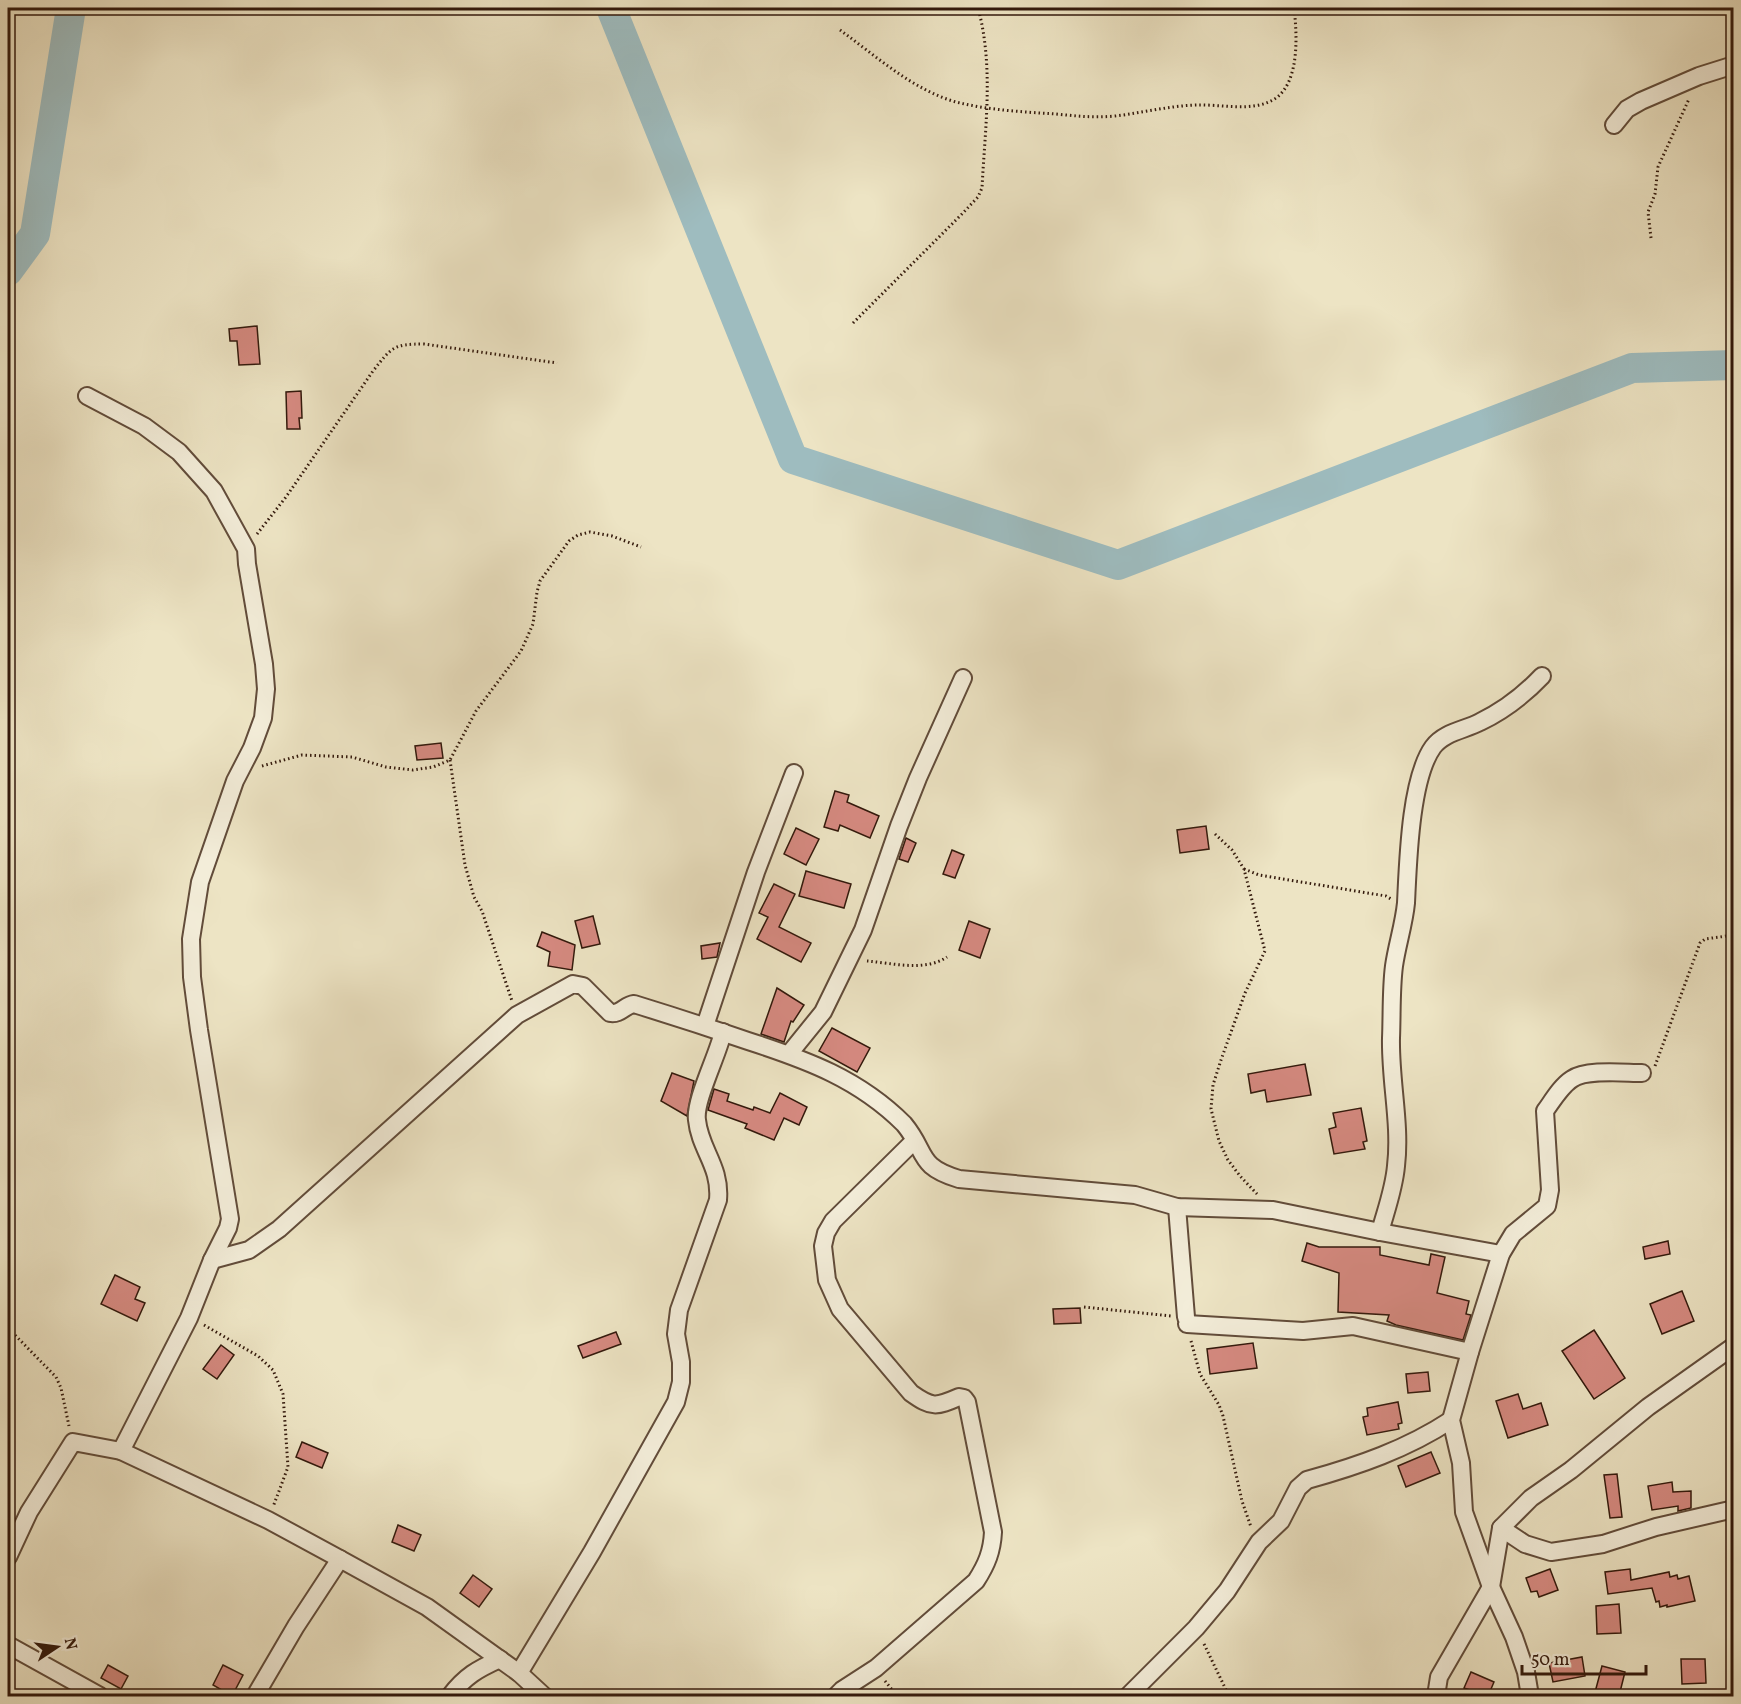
<svg xmlns="http://www.w3.org/2000/svg" width="1741" height="1704" font-family="Vollkorn,serif">
<rect width="100%" height="100%" fill="#ede4c4"/>
<filter id="stains"><feTurbulence type="fractalNoise" baseFrequency=".00333" numOctaves="4"/><feColorMatrix values="0 0 0 0 .2 0 0 0 0 .09 0 0 0 0 .02 0 0 0 .5 -.17"/></filter>
<radialGradient id="worn" r=".72"><stop offset=".6" stop-color="#630" stop-opacity="0"/><stop offset="1" stop-color="#630" stop-opacity=".3"/></radialGradient>
<g fill="none" stroke-linecap="round" stroke-linejoin="round">
<g stroke="#9ebcbf" stroke-width="30">
<polyline points="611,8 793,459 1118,565 1632,368 1734,365"/>
<polyline points="8,271 35,234 71,8"/>
</g>
</g>
<g fill="#d68a81" stroke="#33190c" stroke-width="1.5">
<polygon points="257,326 260,364 239,365 237,341 230,341 229,329"/>
<polygon points="301,391 302,418 299,418 300,429 287,429 286,392"/>
<polygon points="441,743 443,758 417,760 415,746"/>
<polygon points="835,791 849,795 847,802 879,816 870,838 840,825 838,831 824,827"/>
<polygon points="1206,826 1209,849 1180,853 1177,830"/>
<polygon points="796,828 819,839 806,865 784,854"/>
<polygon points="906,838 916,843 908,862 899,859"/>
<polygon points="952,850 964,855 955,878 943,874"/>
<polygon points="806,871 851,884 844,908 799,896"/>
<polygon points="774,884 795,894 779,927 811,943 801,962 757,939 768,917 759,913"/>
<polygon points="593,916 600,944 582,948 575,921"/>
<polygon points="969,921 990,929 980,958 959,950"/>
<polygon points="542,932 575,945 572,970 548,966 550,952 537,946"/>
<polygon points="720,943 717,957 702,959 701,946"/>
<polygon points="777,988 804,1005 793,1022 791,1021 784,1042 761,1034"/>
<polygon points="832,1028 870,1048 857,1072 819,1051"/>
<polygon points="1305,1064 1311,1095 1267,1102 1265,1090 1251,1093 1248,1074"/>
<polygon points="672,1073 694,1081 687,1116 661,1101"/>
<polygon points="714,1089 729,1094 727,1101 753,1110 754,1107 770,1113 780,1093 807,1107 799,1125 784,1118 774,1140 745,1128 747,1124 708,1110"/>
<polygon points="1361,1108 1367,1141 1363,1142 1365,1149 1334,1154 1329,1129 1336,1127 1333,1113"/>
<polygon points="1668,1241 1670,1254 1645,1259 1643,1247"/>
<polygon points="1307,1243 1319,1247 1380,1247 1380,1255 1429,1265 1431,1254 1445,1257 1437,1293 1469,1301 1466,1314 1471,1315 1463,1340 1396,1325 1387,1321 1389,1315 1338,1312 1339,1273 1302,1261"/>
<polygon points="115,1275 140,1287 135,1299 145,1303 137,1321 101,1304"/>
<polygon points="1682,1291 1694,1321 1662,1334 1650,1304"/>
<polygon points="1080,1308 1081,1323 1054,1324 1053,1309"/>
<polygon points="1594,1330 1625,1378 1594,1399 1562,1351"/>
<polygon points="616,1332 621,1344 583,1358 578,1346"/>
<polygon points="1253,1343 1257,1368 1210,1374 1207,1349"/>
<polygon points="221,1345 234,1355 217,1379 203,1369"/>
<polygon points="1428,1372 1430,1391 1408,1393 1406,1374"/>
<polygon points="1518,1394 1523,1409 1541,1403 1548,1425 1508,1438 1496,1401"/>
<polygon points="1398,1402 1402,1423 1398,1424 1399,1429 1367,1435 1363,1417 1368,1416 1367,1408"/>
<polygon points="302,1442 328,1453 322,1468 296,1457"/>
<polygon points="1431,1452 1440,1473 1406,1487 1398,1466"/>
<polygon points="1617,1474 1622,1517 1610,1518 1604,1475"/>
<polygon points="1672,1482 1673,1492 1691,1491 1691,1508 1678,1511 1678,1506 1652,1510 1648,1486"/>
<polygon points="398,1525 421,1535 414,1551 392,1542"/>
<polygon points="1550,1569 1558,1590 1539,1597 1537,1591 1531,1592 1526,1578"/>
<polygon points="1630,1569 1631,1580 1669,1572 1670,1577 1677,1575 1678,1579 1689,1576 1695,1601 1667,1607 1667,1605 1660,1607 1659,1601 1656,1602 1652,1588 1608,1594 1605,1572"/>
<polygon points="473,1575 492,1589 479,1607 460,1593"/>
<polygon points="1619,1604 1621,1633 1597,1634 1596,1606"/>
<polygon points="1582,1657 1585,1676 1553,1682 1549,1663"/>
<polygon points="1681,1659 1705,1659 1706,1683 1682,1684"/>
<polygon points="108,1665 128,1676 121,1689 101,1678"/>
<polygon points="223,1665 243,1675 232,1696 213,1685"/>
<polygon points="1602,1666 1625,1672 1619,1696 1594,1696"/>
<polygon points="1471,1672 1494,1682 1488,1696 1464,1688"/>
</g>
<g fill="none" stroke-linecap="round" stroke-linejoin="round">
<g stroke="#624c3a" stroke-width="20">
<g id="minor">
<polyline points="1614,125 1627,109 1641,101 1699,76 1734,65"/>
<polyline points="87,396 144,426 179,452 214,491 246,549 247,564 264,664 266,689 263,718 252,748 235,781 200,882 191,939 192,977 199,1030 230,1219 228,1228 212,1260 189,1318 121,1451"/>
<polyline points="705,1026 756,872 794,773"/>
<polyline points="789,1054 823,1012 863,930 899,826 918,778 963,678"/>
<polyline points="1177,1207 1186,1317"/>
<path d="M1380,1232c6,-22 14,-43 16,-66 5,-42 -6,-85 -5,-128 1,-24 0,-49 3,-72 3,-21 10,-42 12,-63 2,-40 4,-124 27,-156 11,-15 32,-17 47,-25 25,-12 43,-26 62,-46"/>
<path d="M212,1260l37,-10 30,-21 238,-214 56,-31 10,2 27,27c10,2 15,-8 24,-9 39,12 76,24 114,37 59,19 111,38 156,83 24,29 12,42 55,55l176,16 42,12 96,3 107,22 121,22"/>
<polyline points="1187,1324 1303,1331 1353,1326 1470,1352"/>
<polyline points="1501,1528 1525,1544 1551,1552 1603,1544 1656,1527 1734,1509"/>
<polyline points="8,1557 29,1512 73,1442 121,1451 268,1520 340,1559 427,1607 519,1673 544,1696"/>
<polyline points="8,1645 100,1696"/>
<path d="M519,1673l73,-121 84,-150 5,-20v-20l-5,-28 3,-24 39,-110c3,-34 -18,-50 -21,-80 -3,-19 21,-65 26,-88"/>
<polyline points="255,1696 296,1626 340,1559"/>
<path d="M450,1696c15,-20 28,-27 50,-37"/>
<path d="M836,1696l6,-6 34,-22 100,-87c11,-17 16,-30 17,-49l-26,-130 -3,-4 -5,-1c-23,10 -27,11 -48,-4l-71,-84 -13,-29 -4,-34 3,-13 7,-12 81,-80"/>
<path d="M1128,1696l68,-68 31,-37 32,-49 22,-21 17,-33 9,-8c51,-14 100,-31 144,-60"/>
<polyline points="1436,1696 1439,1677 1491,1587 1501,1528 1531,1498 1571,1470 1648,1407 1734,1346"/>
<path d="M1530,1696l-4,-24 -12,-35 -23,-50 -27,-75 -3,-49 -10,-43 19,-68 31,-98 12,-20 34,-28 3,-16 -5,-79c8,-11 16,-25 27,-32 14,-10 52,-6 70,-6"/>
</g>
</g>
<g stroke="#33190c" stroke-width="3" stroke-dasharray="1.5 3" stroke-linecap="butt">
<path d="M840,30c36,26 73,60 116,72 32,8 67,10 100,12 20,2 38,4 59,2 27,-3 53,-10 81,-11 26,-1 58,8 80,-7 24,-17 21,-65 18,-90"/>
<polyline points="1651,238 1648,212 1655,194 1658,167 1689,99"/>
<path d="M853,323l108,-108 17,-18 4,-9c3,-60 12,-122 -4,-180"/>
<path d="M257,534l29,-37 87,-126c19,-24 20,-27 51,-27l133,19"/>
<polyline points="450,760 465,865 474,897 482,911 512,1001"/>
<polyline points="262,766 302,755 352,757 386,767 413,770 433,767 450,760 476,711 521,651 533,624 537,592 540,581 569,541 578,535 590,532 612,536 641,547"/>
<polyline points="1215,834 1232,850 1244,869 1265,951 1245,993 1221,1060 1213,1085 1211,1109 1219,1141 1228,1160 1240,1176 1257,1194"/>
<polyline points="1244,869 1259,875 1386,896 1391,899"/>
<path d="M867,961c25,2 58,11 80,-4"/>
<polyline points="1655,1066 1700,943 1705,939 1734,935"/>
<polyline points="1084,1307 1171,1316"/>
<polyline points="204,1325 258,1356 273,1370 283,1394 288,1467 273,1507"/>
<polyline points="8,1330 12,1332 56,1377 61,1388 69,1426"/>
<polyline points="1191,1341 1200,1374 1219,1405 1223,1416 1242,1501 1251,1527"/>
<polyline points="1204,1644 1229,1696"/>
<polyline points="885,1681 897,1696"/>
</g>
<use href="#minor" stroke="#f3edd9" stroke-width="16"/>
</g>
<rect width="1741" height="1704" fill="none" stroke="#ede4c4" stroke-width="30"/>
<rect x="9" y="9" width="1723" height="1686" fill="none" stroke="#33190c" stroke-width="3"/>
<rect x="15" y="15" width="1711" height="1674" fill="none" stroke="#33190c" stroke-width="1.5"/>
<g transform="translate(57 1647) rotate(77)" stroke="#f3edd9" stroke-width="4.5" paint-order="stroke">
<path d="M0-4.5L10 22L0 15L-10 22Z" fill="#33190c"/>
<text y="-9" font-size="16" font-weight="bold" text-anchor="middle" fill="#33190c">N</text>
</g>
<path d="M1522 1665v9h124v-9" fill="none" stroke="#33190c" stroke-width="3"/>
<text x="1531" y="1665" font-size="18" fill="#33190c" stroke="#f3edd9" stroke-width="4.5" paint-order="stroke">50 m</text>
<rect width="100%" height="100%" filter="url(#stains)"/>
<rect width="100%" height="100%" fill="url(#worn)"/>
</svg>
